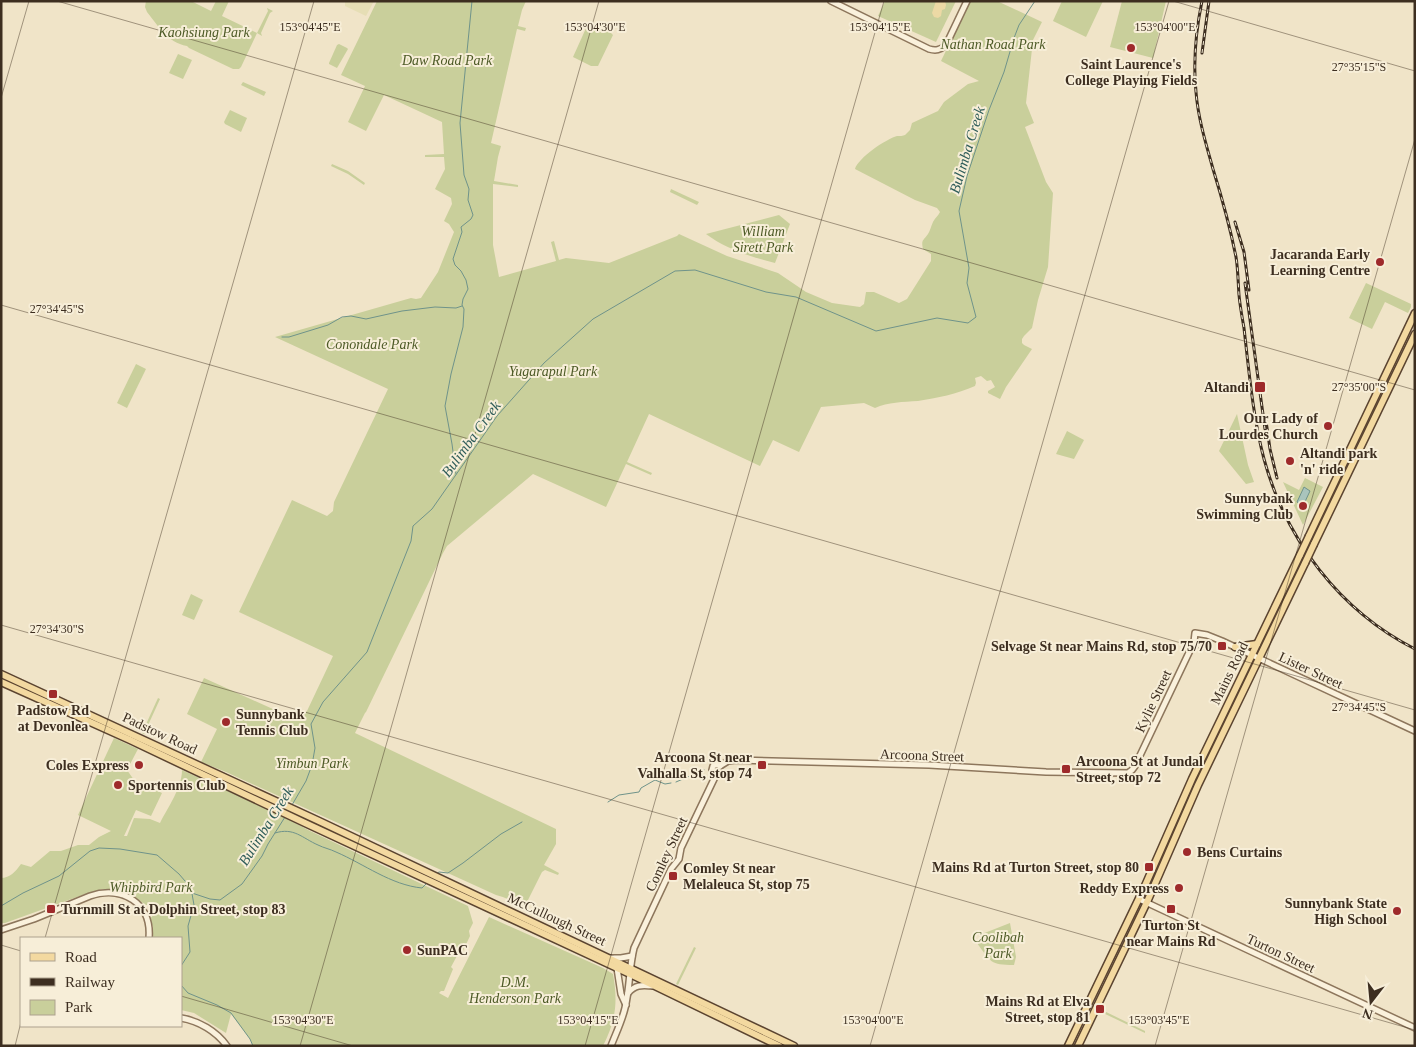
<svg xmlns="http://www.w3.org/2000/svg" width="1416" height="1047" font-family="Georgia,serif">
<rect width="100%" height="100%" fill="#f0e4c8"/>
<polygon fill="#e6deb5" points="345,1 374,1 366,16 345,6"/>
<g fill="#c9cf9b">
<path d="M146,1h45l20,10 5,-10h13l-7,15 35,17 11,-22 -1,-3 6,3 -3,2 -9,20 1,3 -5,-3 -16,34 -2,2h-6l-44,-21 -2,-2c-20,-4 -27,-18 -40,-34l-2,-5z"/>
<path d="M377,1h149l-4,9 -4,16 8,2 -1,3 -8,-2 -26,114 10,3 -3,11 -4,24 24,4v2l-25,-3v61l6,32 57,-16 -5,-19 3,-1 5,19 7,-2 43,5 68,-27 2,-2 48,22 51,17 28,19 26,11 28,4 4,-3 2,-12h8l25,11 8,-4 24,-38v-7l-8,-5c-2,-9 0,-8 5,-15 2,-3 3,-8 5,-12 2,-4 5,-6 7,-10l-3,-4 -22,-8 -60,-31c3,-11 31,-30 42,-33 3,0 6,0 8,-1l5,-5 2,-7 26,-12 6,-9 24,-18 11,-3 -38,-20 29,-60h27l45,21 -9,18 -7,63 8,20 -9,4 21,55 7,11 -5,74 -10,33 -6,28 -8,8 -2,3v4l2,2 8,4 -26,38 -6,12 -12,-6v-2l7,-4 -4,-7 -4,1 -6,-5 -6,2 1,5 -1,3c-18,8 -38,12 -57,15 -15,1 -30,1 -43,7l-11,-5 -43,4 -22,45 -26,-12 -13,26 -111,-52 -22,48 25,11 -1,2 -25,-11 -20,43 -73,-33 -86,72 -4,7 -77,159 -1,1 -10,20 201,96v15l-12,21 15,8 -1,2 -13,-5 -3,2 -19,38c-6,-7 -18,-13 -27,-15l-270,-123 -25,-10 16,-33 -30,-15 17,-36 91,41 12,-8 26,-55 -94,-44 53,-112 35,16 6,-5 1,-9 54,-113 -113,-52 136,-39 5,1 5,-1 17,-26 16,-40 -5,-8 -5,-3 8,-17 -1,-6 -16,-9 10,-20 -1,-12h-19v-2l19,-1 -2,-32 -58,-27 -18,36 -18,-9 17,-36 -24,-11z"/>
<polygon points="885,1 956,1 936,42 878,16"/>
<polygon points="1062,1 1103,1 1086,37 1053,21"/>
<polygon points="1122,1 1166,1 1153,58 1110,47"/>
<polygon points="587,26 601,32 608,30 613,35 598,66 591,66 573,57"/>
<polygon points="339,44 347,48 348,49 337,68 329,64 329,63 337,45"/>
<polygon points="178,54 192,60 183,79 169,73"/>
<polygon points="243,82 266,92 264,96 241,85"/>
<polygon points="230,110 247,118 241,132 225,124 224,122"/>
<polygon points="332,164 348,171 365,183 364,185 348,174 331,166"/>
<polygon points="671,189 699,202 697,205 670,192"/>
<path d="M779,215l11,9 -15,39c-24,-6 -49,-14 -69,-29z"/>
<polygon points="1366,283 1411,304 1411,307 1408,313 1385,302 1372,329 1349,318"/>
<polygon points="136,364 146,369 127,408 117,403"/>
<polygon points="1237,414 1248,465 1254,482 1246,484 1219,451"/>
<polygon points="1067,431 1084,440 1074,459 1056,454"/>
<polygon points="1305,478 1323,487 1303,525 1283,482 1299,490"/>
<polygon points="191,594 203,600 194,620 182,615"/>
<polygon points="158,698 160,699 144,734 142,733"/>
<path d="M114,738l24,11 -11,21 7,10 28,13 -11,23 -15,-6 -12,26h3l7,-18 16,1 10,4c8,-16 22,-35 22,-53l98,45 30,16 158,75 5,17 -4,8 1,5 -9,19 -3,-1 -7,13 2,2 -9,22h-3l-2,2 9,5 41,-81 114,51 10,6c5,28 3,46 -10,72h-350l-3,-7 -19,-25 -5,19 -32,-20 -13,-3v-72h-28v-11l-4,-9 3,-1 3,-12h-9l-18,-12 -8,-3 -17,-1 -15,4 -83,30h-4v-45c9,0 15,-7 20,-14l10,3 19,-16h11l17,-6h11l10,-8 12,-6 -33,-16z"/>
<path d="M1010,923l6,34 -2,8c-24,0 -23,-3 -37,-22l5,-9z"/>
<polygon points="694,947 696,948 678,985 676,984"/>
<polygon points="1102,1010 1145,1031 1145,1033 1101,1012"/>
</g>
<polygon fill="#ecd9a5" points="936,1 945,1 946,5 945,9 942,10 941,16 938,18 934,17 932,13"/>
<polygon fill="#a9c4bc" stroke="#6f938a" points="1304,487 1310,491 1303,506 1297,502"/>
<g fill="none" stroke-linecap="round" stroke-linejoin="round">
<g stroke="#6f938a" stroke-width="1">
<polyline points="282,337 289,337 328,325 342,317 351,316 366,319 402,311 435,307 456,308 462,306"/>
<polyline points="456,474 452,444 445,406 451,374 463,327 464,309 462,305 463,299 468,289 466,280 461,271 455,265 453,259 462,232 461,227 471,219 473,215 468,200 469,189 464,175 460,123 472,1"/>
<polyline points="676,782 704,770"/>
<polyline points="608,802 619,795 639,792 641,788 655,780 665,784 671,783"/>
<polyline points="292,805 306,781 312,765 315,748 311,724 323,702 367,652 411,541 413,526 432,509 497,416 544,363 593,319 675,271 695,270 766,292 796,297 876,331 937,318 968,323 976,317 967,283 969,268 959,211 967,176 989,110 1004,72 1014,38 1019,25 1035,1"/>
<path d="M275,833c19,-6 27,5 43,12 6,3 12,4 18,7 28,12 55,33 86,36l6,-6"/>
<polyline points="436,874 439,872 448,873 463,863 501,834 522,822"/>
<polyline points="192,893 210,899 220,900 242,884 262,856 268,844 285,817"/>
<polyline points="1,906 23,893 59,876 90,851 99,848 120,849 157,855 179,874 191,888 194,905 188,926 190,952 181,966"/>
<polyline points="181,985 188,993 217,1005 231,1013 250,1039 253,1046"/>
</g>
<g stroke="#8d765c" stroke-width="8">
<g id="minor">
<path d="M831,1l98,48c7,2 11,1 17,-4l21,-44"/>
<polyline points="720,766 728,761 736,760 929,765 1046,772 1128,773 1132,770 1135,766 1194,642 1195,633 1207,635 1222,641 1415,731"/>
<polyline points="716,773 712,770 713,766 717,764 720,766"/>
<polyline points="1139,899 1415,1028"/>
<path d="M1,930l33,-11 56,-23c32,-11 62,7 59,42"/>
<polyline points="611,958 621,958 632,956"/>
<polyline points="617,968 621,994 626,1005"/>
<path d="M628,993c7,-8 13,-8 24,-7"/>
<path d="M181,1018c18,3 35,13 46,28"/>
<path d="M611,1046c5,-13 11,-25 14,-38 5,-20 4,-40 9,-60l37,-79 8,-10 2,-11 34,-71 1,-4"/>
</g>
</g>
<g stroke="#5b4430" stroke-width="9">
<g id="major">
<polyline points="1309,536 1415,313"/>
<polyline points="1314,544 1415,334"/>
<polyline points="1235,647 1257,644"/>
<polyline points="1,674 319,821 794,1046"/>
<polyline points="1,682 130,740 305,823 630,974 779,1046"/>
<polyline points="1068,1046 1144,888 1192,779 1300,555"/>
<polyline points="1078,1046 1147,902 1198,785 1305,563"/>
</g>
</g>
<use href="#minor" stroke="#faf1dc" stroke-width="5"/>
<use href="#major" stroke="#f3d9a0" stroke-width="6"/>
<g stroke="#3d2e20" stroke-width="3">
<g id="rail">
<path d="M1202,1c-6,29 -9,61 -6,91 2,26 10,52 17,77 9,29 17,58 23,88 2,12 2,25 3,38 1,11 3,22 5,33 5,44 9,89 20,131 22,81 76,152 151,190"/>
<polyline points="1202,53 1209,1"/>
<polyline points="1235,222 1244,252 1249,290"/>
<polyline points="1245,283 1265,429"/>
<polyline points="1266,421 1270,449 1277,478"/>
</g>
</g>
<use href="#rail" stroke="#f7eed8" stroke-width="1" stroke-dasharray="4" stroke-linecap="butt"/>
<g stroke="#5b4430" stroke-width="9" stroke-linecap="butt">
<g id="major-bridge">
<polyline points="1300,555 1309,536"/>
<polyline points="1305,563 1314,544"/>
</g>
</g>
<use href="#major-bridge" stroke="#f3d9a0" stroke-width="6"/>
</g>
<path fill="none" stroke="#3d2e20" stroke-width="1" stroke-opacity="0.45" d="M57,1l1358,389M1173,1l242,70M1,98l28,-97M1,305l1414,405M1,625l1414,405M45,938l269,-937M1,945l20,6M181,996l172,50M15,1046l6,-24M300,1046l299,-1045M585,1046l299,-1045M870,1046l299,-1045M1155,1046l260,-907"/>
<g fill="#9e2a2b" stroke="#f7eed8" stroke-width="2">
<circle cx="1131" cy="48" r="5"/>
<circle cx="1380" cy="262" r="5"/>
<rect x="1254" y="381" width="12" height="12" rx="2.5"/>
<circle cx="1328" cy="426" r="5"/>
<circle cx="1290" cy="461" r="5"/>
<circle cx="1303" cy="506" r="5"/>
<rect x="1217" y="641" width="10" height="10" rx="2.5"/>
<rect x="48" y="689" width="10" height="10" rx="2.5"/>
<circle cx="226" cy="722" r="5"/>
<circle cx="139" cy="765" r="5"/>
<rect x="757" y="760" width="10" height="10" rx="2.5"/>
<rect x="1061" y="764" width="10" height="10" rx="2.5"/>
<circle cx="118" cy="785" r="5"/>
<circle cx="1187" cy="852" r="5"/>
<rect x="1144" y="862" width="10" height="10" rx="2.5"/>
<rect x="668" y="871" width="10" height="10" rx="2.5"/>
<circle cx="1179" cy="888" r="5"/>
<rect x="46" y="904" width="10" height="10" rx="2.5"/>
<rect x="1166" y="904" width="10" height="10" rx="2.5"/>
<circle cx="1397" cy="911" r="5"/>
<circle cx="407" cy="950" r="5"/>
<rect x="1095" y="1004" width="10" height="10" rx="2.5"/>
</g>
<g text-anchor="middle" stroke-width="4" stroke-linejoin="round" paint-order="stroke">
<g font-size="14" font-style="italic" fill="#4d5a26" stroke="#f7eed8">
<text x="204" y="37">Kaohsiung Park</text>
<text x="993" y="49">Nathan Road Park</text>
<text x="447" y="65">Daw Road Park</text>
<text x="763" y="236">William<tspan x="763" dy="16">Sirett Park</tspan></text>
<text x="372" y="349">Conondale Park</text>
<text x="553" y="376">Yugarapul Park</text>
<text x="312" y="768">Yimbun Park</text>
<text x="151" y="892">Whipbird Park</text>
<text x="998" y="942">Coolibah<tspan x="998" dy="16">Park</tspan></text>
<text x="515" y="987">D.M.<tspan x="515" dy="16">Henderson Park</tspan></text>
</g>
<g font-size="14" font-weight="bold" fill="#3d2e20" stroke="#f7eed8" text-anchor="end">
<text x="1131" y="69" text-anchor="middle">Saint Laurence's<tspan x="1131" dy="16">College Playing Fields</tspan></text>
<text x="1370" y="259">Jacaranda Early<tspan x="1370" dy="16">Learning Centre</tspan></text>
<text x="1249" y="392">Altandi</text>
<text x="1318" y="423">Our Lady of<tspan x="1318" dy="16">Lourdes Church</tspan></text>
<text x="1300" y="458" text-anchor="start">Altandi park<tspan x="1300" dy="16">'n' ride</tspan></text>
<text x="1293" y="503">Sunnybank<tspan x="1293" dy="16">Swimming Club</tspan></text>
<text x="1212" y="651">Selvage St near Mains Rd, stop 75/70</text>
<text x="53" y="715" text-anchor="middle">Padstow Rd<tspan x="53" dy="16">at Devonlea</tspan></text>
<text x="236" y="719" text-anchor="start">Sunnybank<tspan x="236" dy="16">Tennis Club</tspan></text>
<text x="752" y="762">Arcoona St near<tspan x="752" dy="16">Valhalla St, stop 74</tspan></text>
<text x="1076" y="766" text-anchor="start">Arcoona St at Jundal<tspan x="1076" dy="16">Street, stop 72</tspan></text>
<text x="129" y="770">Coles Express</text>
<text x="128" y="790" text-anchor="start">Sportennis Club</text>
<text x="1197" y="857" text-anchor="start">Bens Curtains</text>
<text x="1139" y="872">Mains Rd at Turton Street, stop 80</text>
<text x="683" y="873" text-anchor="start">Comley St near<tspan x="683" dy="16">Melaleuca St, stop 75</tspan></text>
<text x="1169" y="893">Reddy Express</text>
<text x="1387" y="908">Sunnybank State<tspan x="1387" dy="16">High School</tspan></text>
<text x="61" y="914" text-anchor="start">Turnmill St at Dolphin Street, stop 83</text>
<text x="1171" y="930" text-anchor="middle">Turton St<tspan x="1171" dy="16">near Mains Rd</tspan></text>
<text x="417" y="955" text-anchor="start">SunPAC</text>
<text x="1090" y="1006">Mains Rd at Elva<tspan x="1090" dy="16">Street, stop 81</tspan></text>
</g>
<g font-size="14" fill="#3d2e20" stroke="#f7eed8">
<text transform="translate(1311 670) rotate(25)" y="5">Lister Street</text>
<text transform="translate(1229 673) rotate(-64)" y="5">Mains Road</text>
<text transform="translate(1153 701) rotate(-65)" y="5">Kylie Street</text>
<text transform="translate(160 733) rotate(25)" y="5">Padstow Road</text>
<text transform="translate(922 755) rotate(2)" y="5">Arcoona Street</text>
<text transform="translate(666 854) rotate(-65)" y="5">Comley Street</text>
<text transform="translate(557 919) rotate(25)" y="5">McCullough Street</text>
<text transform="translate(1281 953) rotate(25)" y="5">Turton Street</text>
</g>
<g font-size="15" font-style="italic" fill="#2f5d5a" stroke="#f7eed8">
<text transform="translate(967 150) rotate(-73)" y="5">Bulimba Creek</text>
<text transform="translate(471 439) rotate(-54)" y="5">Bulimba Creek</text>
<text transform="translate(266 826) rotate(-58)" y="5">Bulimba Creek</text>
</g>
</g>
<g font-size="12" text-anchor="middle" fill="#3d2e20" stroke="#f7eed8" stroke-width="4" stroke-linejoin="round" paint-order="stroke">
<text x="310" y="31">153°04'45"E</text>
<text x="595" y="31">153°04'30"E</text>
<text x="880" y="31">153°04'15"E</text>
<text x="1165" y="31">153°04'00"E</text>
<text x="1359" y="71">27°35'15"S</text>
<text x="57" y="313">27°34'45"S</text>
<text x="1359" y="391">27°35'00"S</text>
<text x="57" y="633">27°34'30"S</text>
<text x="1359" y="711">27°34'45"S</text>
<text x="303" y="1024">153°04'30"E</text>
<text x="588" y="1024">153°04'15"E</text>
<text x="873" y="1024">153°04'00"E</text>
<text x="1159" y="1024">153°03'45"E</text>
</g>
<rect width="1416" height="1047" fill="none" stroke="#3d2e20" stroke-width="5"/>
<rect x="20" y="937" width="162" height="90" fill="#f7eed8" stroke="#ada18e"/>
<rect x="30" y="953" width="25" height="8" fill="#f3d9a0" stroke="#ada18e"/>
<text x="65" y="962" font-size="15" fill="#3d2e20">Road</text>
<rect x="30" y="978" width="25" height="8" fill="#3d2e20" stroke="#ada18e"/>
<text x="65" y="987" font-size="15" fill="#3d2e20">Railway</text>
<rect x="30" y="1000" width="25" height="15" fill="#c9cf9b" stroke="#ada18e"/>
<text x="65" y="1012" font-size="15" fill="#3d2e20">Park</text>
<g transform="translate(1371 1002) rotate(196)" stroke="#f7eed8" stroke-width="4" paint-order="stroke">
<path d="M0-4L9 19L0 12L-9 19Z" fill="#3d2e20"/>
<text y="-8" font-size="14" font-weight="bold" text-anchor="middle" fill="#3d2e20">N</text>
</g>
</svg>
